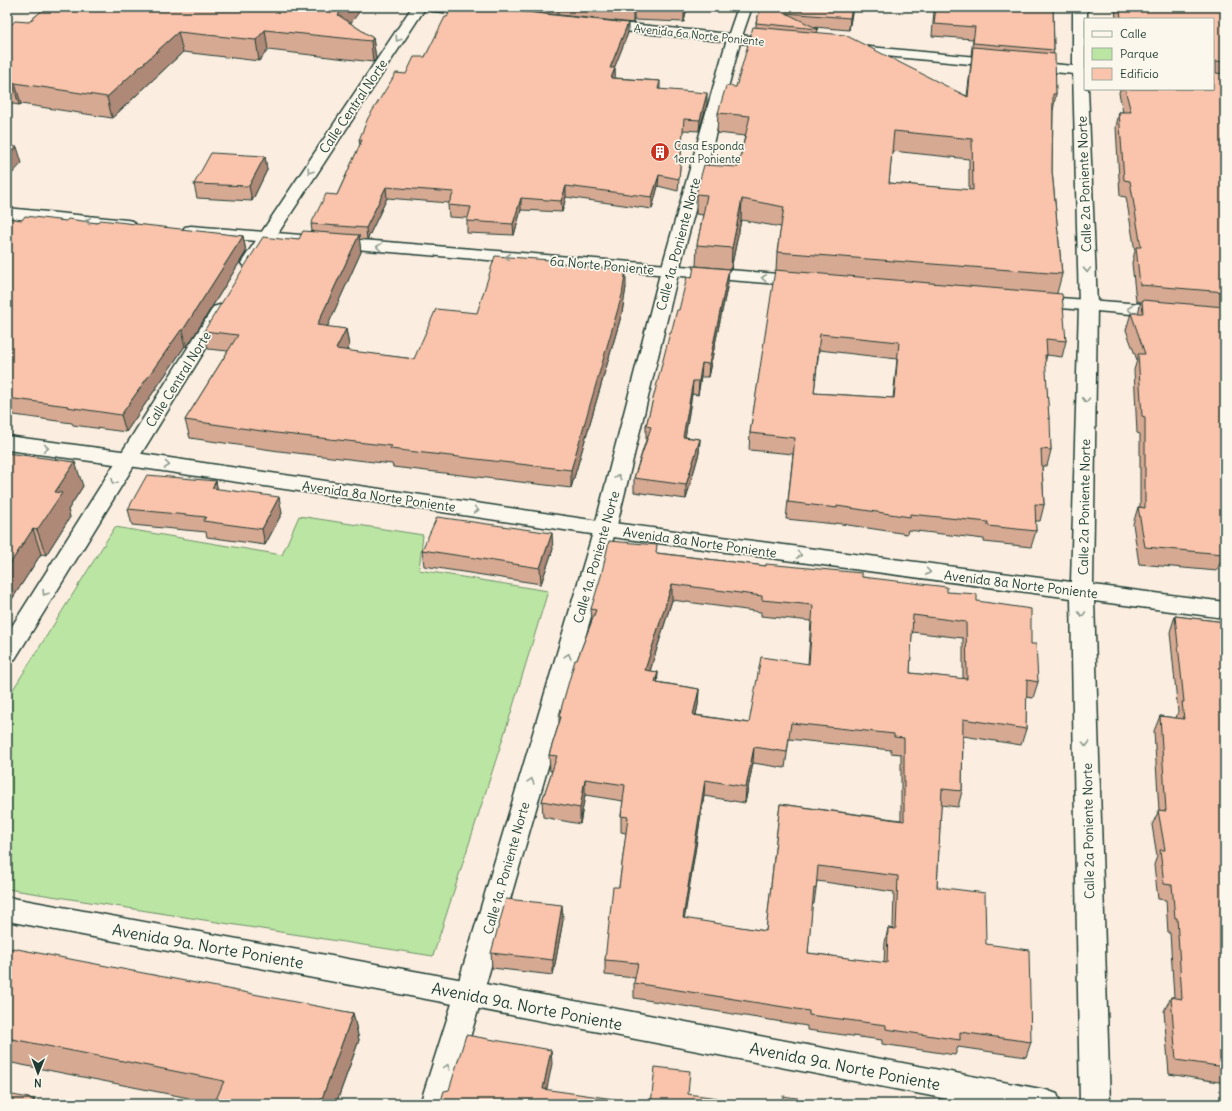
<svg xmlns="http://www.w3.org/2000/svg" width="1232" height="1111" font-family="Delius,sans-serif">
<rect width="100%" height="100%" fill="#fbeddf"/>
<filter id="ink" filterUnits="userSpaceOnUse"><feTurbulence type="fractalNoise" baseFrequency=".025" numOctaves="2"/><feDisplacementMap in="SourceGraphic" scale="8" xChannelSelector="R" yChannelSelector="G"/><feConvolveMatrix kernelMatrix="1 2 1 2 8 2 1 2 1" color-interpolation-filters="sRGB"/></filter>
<g filter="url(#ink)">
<polygon fill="#bbe5a2" stroke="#6d916b" points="299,516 423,535 419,570 548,591 510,716 433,956 7,889 7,699 115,527 282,555"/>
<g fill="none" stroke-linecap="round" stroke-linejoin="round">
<g stroke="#1f3d34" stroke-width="3">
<g id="minor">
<polygon points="426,7 473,7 485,9 487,12 485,15 480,16 433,11 428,10"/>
<polygon points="600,21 778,39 783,40 785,43 783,46 778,47 595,28 593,25 595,22"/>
<polygon points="848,45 1085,67 1085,75 843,52 841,49 843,46"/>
<polygon points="7,208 127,220 133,221 136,225 133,229 127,230 7,218"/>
<polygon points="191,226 803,276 809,277 812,281 809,285 803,286 185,235 182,231 185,227"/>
<polygon points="1032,296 1225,310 1225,322 1026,305 1023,301 1026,297"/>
<polygon points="7,436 129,452 136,454 139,459 136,464 129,466 7,450"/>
<polygon points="7,897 469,981 1046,1090 1057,1094 1061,1104 973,1104 469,1007 7,921"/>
</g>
</g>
<g stroke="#1f3d34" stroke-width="3">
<polygon id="tertiary" points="1073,7 1087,7 1087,19 1085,19 1085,89 1088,89 1097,305 1093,585 1225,602 1225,618 1094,601 1110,1104 1080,1104 1071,598 605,536 129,466 122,464 119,459 122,454 129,452 605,522 1071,582 1079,305 1073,70"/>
</g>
<g stroke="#1f3d34" stroke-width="3">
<g id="secondary">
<polygon points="412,7 426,7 256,267 250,268 244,267 241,263"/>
<polygon points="738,7 752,7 741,39 679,270 616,529 483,994 450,1104 420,1104 455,994 594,529 661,270 727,39"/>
<polygon points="220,305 227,307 229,311 15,659 7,662 7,634 211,311 213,307"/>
</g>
</g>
<use href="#minor" fill="#fbf7ec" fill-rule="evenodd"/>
<use href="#tertiary" fill="#fbf7ec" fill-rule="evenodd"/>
<use href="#secondary" fill="#fbf7ec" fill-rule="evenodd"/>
</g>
<g fill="#d6a993" stroke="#1f3d34" fill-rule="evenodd">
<polygon points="46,7 363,7 350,23 373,38 376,59 373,62 268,50 259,61 183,52 112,118 21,104 19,105 7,103 7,29 29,22"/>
<polygon points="487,7 687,7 684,22 634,20 633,23"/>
<polygon points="711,7 737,7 736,9"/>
<path d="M752,7h101l-4,23 -35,-3 4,2 -1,4 150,63 5,-41h-1l2,-16 -41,-3 2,-26 -25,-3h144l1,43 -1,4 3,40 -3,17 -1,60 10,103 -5,19 9,48 -4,16 -15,-2 -2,8 6,87 -4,16h-5l2,39 -4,16h-5l1,10 -5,16 -47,-5v-3l-76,-9 -1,4 -72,-11v1l-49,-5 7,-65 -44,-4 1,-17 26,-162 1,-19 4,-25 -40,-7 -10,49 -35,-3 1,-21 6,-30 -7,-1v-20l42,-27 7,-31 -28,-3 1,-20 18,-26 20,-60v-4l4,-13h-7zM892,151l77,8v31l-80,-7zM819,350l78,9 -4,39 -79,-5z"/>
<polygon points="1115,7 1225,7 1225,560 1221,560 1217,571 1139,564 1133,524 1138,507 1140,507 1140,434 1137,433 1134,370 1137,360 1126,330 1131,313 1138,313 1141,302 1136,301 1132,263 1135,251 1126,197 1120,196 1116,127 1119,112 1123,112 1119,93 1120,89 1213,89 1213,19 1116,19"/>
<polygon points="447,17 628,33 614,68 615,68 615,78 660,81 660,90 707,104 699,131 683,130 678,191 658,186 652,209 566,197 562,212 521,210 514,235 467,233 467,218 449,217 448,205 449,203 387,198 367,240 359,239 361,252 327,327 346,329 349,346 347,351 414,359 477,313 550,260 550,263 580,264 580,267 626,287 622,313 571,488 393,467 392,464 279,451 190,438 185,420 228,351 208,349 204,331 289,240 299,239 312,231 311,224 337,195 360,145 359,140 406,74 425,57"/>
<polygon points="265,156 267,170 252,201 197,198 194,184"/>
<polygon points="7,218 22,220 97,223 243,236 246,252 187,347 185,346 126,432 73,425 72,423 7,414"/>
<polygon points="728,283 708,377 701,377 698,395 692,394 685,437 700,439 699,453 686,499 634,492 634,478 646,440 646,426 671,333 679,310"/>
<polygon points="7,453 83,486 68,510 70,517 46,555 41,554 7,607"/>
<polygon points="216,481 217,489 282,513 265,545 207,537 206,532 132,525 128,509"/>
<polygon points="553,549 541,584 424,566 422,550"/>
<path d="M657,553l109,13 96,11 85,15 30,9 54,43 7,38 -5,16 -7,-1v32l-5,16 -58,-9 -1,55 -4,16 -17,-2 -4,82 49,57 45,98 -5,15 -68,-10 -3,8 -73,-11v-4l-75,-10v-4l-173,-28v-15l1,-5 -30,-3v-15l14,-73 7,-54 -5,-1v-16l2,-15 -38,-6 -5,29 -37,-7 -1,-16 10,-30h-2l-1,-16 10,-32v-7l18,-56 15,-39 -1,-12zM672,600l89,12v4l50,5 -3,43 -59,59 -53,-8 2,-10 1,-16 -42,-7 1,-10 -8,-1zM912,632l51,6v41l-53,-6zM789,739l102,11v3l10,1v66l-121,-16 -14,127 -82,-12 20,-123 41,7 8,-40 32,5zM817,881l77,11 -1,37 -5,-1 -3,15 -1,20 -76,-10 4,-49h2z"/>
<polygon points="1175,616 1225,622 1225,1083 1169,1074 1164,1011 1171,997 1174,997 1170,933 1168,933 1166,900 1158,899 1154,865 1157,856 1152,825 1159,810 1154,731 1160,716 1176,718 1178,712 1170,632"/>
<polygon points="563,920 553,975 492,968 491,953"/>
<polygon points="7,957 353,1013 359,1040 336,1104 214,1104 214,1103 7,1062"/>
</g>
<g fill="#ae8978" stroke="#1f3d34">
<polygon points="345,7 363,7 341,36 338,15"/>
<polygon points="685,7 687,7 684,22 684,10"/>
<polygon points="852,7 853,7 849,30 850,18"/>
<polygon points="634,8 634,20 633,23 633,11"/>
<polygon points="628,23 628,33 610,79 610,68"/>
<polygon points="265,30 268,50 259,61 256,40"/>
<polygon points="178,32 183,52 112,118 107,97"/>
<polygon points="373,38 376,59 373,62 371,41"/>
<polygon points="615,68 615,79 611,78"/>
<polygon points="15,83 21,104 19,105 13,84"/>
<polygon points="707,93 707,104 699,131 700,120"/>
<polygon points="17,147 22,163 7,179 7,158"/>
<polygon points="265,156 267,170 252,201 249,186"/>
<polygon points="659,175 658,186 652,209 652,197"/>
<polygon points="566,186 566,197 562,212 561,201"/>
<polygon points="386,187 387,198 367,240 366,228"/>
<polygon points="521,198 521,210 514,235 513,224"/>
<polygon points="742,199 741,220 731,269 732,248"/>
<polygon points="359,235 361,252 320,343 317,325"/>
<polygon points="243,236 246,252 187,347 183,330"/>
<polygon points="626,269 626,287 622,313 571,488 571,470"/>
<polygon points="729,269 728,283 708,377 709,364"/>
<polygon points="346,329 349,346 338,367 336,349"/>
<polygon points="181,330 185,346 126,432 121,415"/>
<polygon points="702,363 701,377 698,395 699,381"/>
<polygon points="693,381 692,394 683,451 683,437"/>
<polygon points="700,439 699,453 686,499 686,485"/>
<polygon points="75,462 83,486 68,510 70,517 46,555 37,530 55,492"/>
<polygon points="216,481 219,497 212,488"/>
<polygon points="279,497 282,513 265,545 262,529"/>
<polygon points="33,529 41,554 7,607 7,568"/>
<polygon points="552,533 553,549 541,584 540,568"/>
<polygon points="672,584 672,600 645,687 645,670"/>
<polygon points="658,672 657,689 655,682"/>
<polygon points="699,689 698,705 692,731 693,715"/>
<polygon points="754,747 753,763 745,803 746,787"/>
<polygon points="585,779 585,795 580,824 580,808"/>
<polygon points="705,780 704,796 682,934 683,918"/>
<polygon points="562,905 563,920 553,975 553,960"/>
<polygon points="353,1013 359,1040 336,1104 320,1104"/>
<polygon points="551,1050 552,1064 544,1103 543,1089"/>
<polygon points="34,1099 36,1104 31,1104"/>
</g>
<g fill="#f9c4ab" stroke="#1f3d34" fill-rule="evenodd">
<polygon points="46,7 345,7 338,15 373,38 371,41 265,30 256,40 178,32 107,97 15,83 13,84 7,83 7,29 15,21 29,22"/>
<polygon points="452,7 480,7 628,23 610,68 615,68 611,78 660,81 658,89 707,93 700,120 684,119 679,179 659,175 652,197 566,186 561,201 521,198 513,224 467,221 471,207 448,205 454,192 386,187 366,228 311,224 326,194 337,195 362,140 359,140 368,118 396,73 406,74 414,57 425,57 445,17 447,17"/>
<polygon points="599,7 685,7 684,10 634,8 633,11"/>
<polygon points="761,7 852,7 850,18 786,13 818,29 756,23"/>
<polygon points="936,7 1053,7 1054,50 973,43 975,27 934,24"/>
<polygon points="1120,7 1225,7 1225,62 1216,61 1216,73 1225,74 1225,292 1140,285 1136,247 1141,247 1130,181 1124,180 1119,112 1131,112 1125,89 1213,89 1213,19 1121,19"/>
<path d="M753,27l92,8 123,62 5,-50 82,7 1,40h-3l-1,77 10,103 -285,-22 7,-45 -42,-8 -10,49 -35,-3 10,-50 -11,-1 8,-29 34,2 12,-51 -32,-3 8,-27 10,1zM894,131l78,8 1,51 -84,-7z"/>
<polygon points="7,146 17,147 7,158"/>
<polygon points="211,153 265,156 249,186 194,184"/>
<polygon points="25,216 66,221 68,219 97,223 100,220 243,236 183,330 181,330 121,415 67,407 68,406 7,398 7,218 22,220"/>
<polygon points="303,231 359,235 317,325 346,329 336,349 414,359 436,309 477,313 495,256 550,260 549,263 580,264 579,267 626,269 622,295 571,470 390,449 392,446 276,433 185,420 238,335 204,331 263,237 289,240 290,238 299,239"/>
<polygon points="694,266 729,269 709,364 702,363 699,381 693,381 683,437 700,439 686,485 634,478 651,427 646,426 670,333 671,333 677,310 679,310 687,277 692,278"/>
<path d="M775,270l287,24 4,47 -20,-2 1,16h-2l4,64h1l1,31 -10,-1 3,56 -9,-1 1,27 -48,-5v-4l-78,-8v3l-73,-11v2l-49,-6 7,-64 -45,-5zM820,334l79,8 -5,56 -80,-5z"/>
<polygon points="1142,300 1225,307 1225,543 1221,543 1223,554 1145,547 1138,507 1145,508 1145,417 1142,416 1138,354 1145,354 1131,313 1143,313"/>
<polygon points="7,453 75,462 55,492 62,493 37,530 33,529 7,568"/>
<polygon points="147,475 216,481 212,488 279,497 262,529 203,521 206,517 128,509"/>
<polygon points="437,517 552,533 540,568 422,550"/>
<path d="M609,541l48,4 -1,8 110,13v-2l96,9v4l85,10v5l30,2v7l54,8v35h5l2,38 -11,-2 -1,49 -63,-10 -1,72 -20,-2 -5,98 48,6 1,51 43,6 2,92 -71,-10v8l-74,-11v-4l-77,-10v-4l-175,-28 4,-20 -33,-3 8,-73h6l9,-70 -7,-1 4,-31 -40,-6 -5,29 -38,-7 15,-45 -8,-1 12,-38 -2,-1 16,-56h2l19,-50 -5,-1 10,-33zM672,584l90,12v4l51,5 -4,59 -48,-7 -12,66 -56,-8 6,-26 -44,-7 3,-10 -13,-2zM913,615l53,7 1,57 -57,-6zM791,723l103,11v3l10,1v83l-124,-17 -14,127 -83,-13 22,-138 41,7 8,-40 33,5zM818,866l80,10 -2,53 -8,-1 -1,35 -79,-10 6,-65 2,1z"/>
<polygon points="1175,616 1225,622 1225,1067 1176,1060 1171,997 1182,999 1177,918 1175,918 1172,885 1164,884 1160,850 1165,850 1158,810 1166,811 1160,716 1184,719 1182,702 1184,702"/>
<polygon points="506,899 562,905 553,960 491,953"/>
<polygon points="12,948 353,1013 320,1104 214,1104 224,1081 7,1038 7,957"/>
<polygon points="466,1035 551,1050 543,1089 649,1104 440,1104 444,1091 449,1090"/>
<polygon points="655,1067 690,1071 688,1094 718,1098 718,1104 651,1104"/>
<polygon points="7,1094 34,1099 31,1104 7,1104"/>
<polygon points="783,1096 835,1104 782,1104"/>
<polygon points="846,1099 873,1104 846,1104"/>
</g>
<defs><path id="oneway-chevron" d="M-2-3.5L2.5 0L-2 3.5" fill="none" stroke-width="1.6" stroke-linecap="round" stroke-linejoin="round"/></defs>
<g stroke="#8d9a90">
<use href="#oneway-chevron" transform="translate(398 39) rotate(124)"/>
<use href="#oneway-chevron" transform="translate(310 171) rotate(124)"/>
<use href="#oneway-chevron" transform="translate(88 221) rotate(-175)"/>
<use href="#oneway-chevron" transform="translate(379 247) rotate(-175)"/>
<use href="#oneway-chevron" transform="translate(508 257) rotate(-175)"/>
<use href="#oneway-chevron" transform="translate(1087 270) rotate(88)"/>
<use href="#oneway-chevron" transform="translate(764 278) rotate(-175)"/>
<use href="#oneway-chevron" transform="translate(1130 309) rotate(-175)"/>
<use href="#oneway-chevron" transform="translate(1086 400) rotate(91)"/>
<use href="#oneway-chevron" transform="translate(46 448) rotate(8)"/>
<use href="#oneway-chevron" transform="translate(167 465) rotate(8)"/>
<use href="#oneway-chevron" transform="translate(618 477) rotate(-76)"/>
<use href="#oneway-chevron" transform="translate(114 482) rotate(122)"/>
<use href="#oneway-chevron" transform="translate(476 510) rotate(8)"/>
<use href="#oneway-chevron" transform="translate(799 555) rotate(8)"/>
<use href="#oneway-chevron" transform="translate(928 572) rotate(8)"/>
<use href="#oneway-chevron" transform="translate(45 593) rotate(122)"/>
<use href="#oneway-chevron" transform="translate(1082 614) rotate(89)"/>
<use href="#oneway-chevron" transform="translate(568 656) rotate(-74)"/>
<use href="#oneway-chevron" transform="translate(1086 744) rotate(89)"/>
<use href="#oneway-chevron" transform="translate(531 781) rotate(-74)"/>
<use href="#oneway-chevron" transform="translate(447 1067) rotate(-73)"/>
</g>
</g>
<defs>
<g id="building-disc" transform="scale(1)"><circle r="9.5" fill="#c8321e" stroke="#fbf7ec"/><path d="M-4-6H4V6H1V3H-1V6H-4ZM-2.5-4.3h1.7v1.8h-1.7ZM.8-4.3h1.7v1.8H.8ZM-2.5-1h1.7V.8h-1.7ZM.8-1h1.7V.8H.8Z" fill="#fff"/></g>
</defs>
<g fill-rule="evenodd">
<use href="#building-disc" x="660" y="152"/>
</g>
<g text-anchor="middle" stroke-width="3.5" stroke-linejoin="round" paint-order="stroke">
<g font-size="11" fill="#1f3d34" stroke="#fbf7ec">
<text transform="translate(699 35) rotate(6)" y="4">Avenida 6a Norte Poniente</text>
</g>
<g font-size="11" fill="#1f3d34" stroke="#fbf7ec" text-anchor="start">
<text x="674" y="150">Casa Esponda<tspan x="674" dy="13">1era Poniente</tspan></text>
</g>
<g font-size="13" fill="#1f3d34" stroke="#fbf7ec">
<text transform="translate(353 106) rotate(-56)" y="5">Calle Central Norte</text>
<text transform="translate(1084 184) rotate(-92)" y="5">Calle 2a Poniente Norte</text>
<text transform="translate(678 244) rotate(-75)" y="5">Calle 1a. Poniente Norte</text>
<text transform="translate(602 265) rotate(5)" y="5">6a Norte Poniente</text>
<text transform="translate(178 379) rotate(-58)" y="5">Calle Central Norte</text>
<text transform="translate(379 496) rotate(8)" y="5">Avenida 8a Norte Poniente</text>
<text transform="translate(1084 507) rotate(-89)" y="5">Calle 2a Poniente Norte</text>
<text transform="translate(700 542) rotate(8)" y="5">Avenida 8a Norte Poniente</text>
<text transform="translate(596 557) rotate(-74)" y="5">Calle 1a. Poniente Norte</text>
<text transform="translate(1021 584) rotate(7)" y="5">Avenida 8a Norte Poniente</text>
<text transform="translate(1088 831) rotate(-91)" y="5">Calle 2a Poniente Norte</text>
<text transform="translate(506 868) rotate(-74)" y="5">Calle 1a. Poniente Norte</text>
</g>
<g font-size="16" fill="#1f3d34" stroke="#fbf7ec">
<text transform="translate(208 946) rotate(10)" y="6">Avenida 9a. Norte Poniente</text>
<text transform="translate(527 1006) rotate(11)" y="6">Avenida 9a. Norte Poniente</text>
<text transform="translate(845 1066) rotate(11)" y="6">Avenida 9a. Norte Poniente</text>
</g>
</g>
<rect width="1232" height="1111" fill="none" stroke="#fbf7ec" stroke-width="24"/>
<rect x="12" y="12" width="1208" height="1087" fill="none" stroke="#1f3d34" stroke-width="1.5" filter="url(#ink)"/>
<rect x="1084" y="18" width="130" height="72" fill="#fbf7ec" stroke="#a3ada2"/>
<rect x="1092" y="31" width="20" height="6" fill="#fbf7ec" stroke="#a3ada2"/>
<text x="1120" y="38" font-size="12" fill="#1f3d34">Calle</text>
<rect x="1092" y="48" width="20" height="12" fill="#bbe5a2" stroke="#a3ada2"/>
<text x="1120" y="58" font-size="12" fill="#1f3d34">Parque</text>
<rect x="1092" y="68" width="20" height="12" fill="#f9c4ab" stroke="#a3ada2"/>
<text x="1120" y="78" font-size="12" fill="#1f3d34">Edificio</text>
<g transform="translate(38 1073) rotate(181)" stroke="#fbf7ec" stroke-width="3" paint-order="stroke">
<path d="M0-3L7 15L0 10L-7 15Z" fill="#1f3d34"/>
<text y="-6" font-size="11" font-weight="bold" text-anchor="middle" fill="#1f3d34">N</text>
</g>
</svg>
